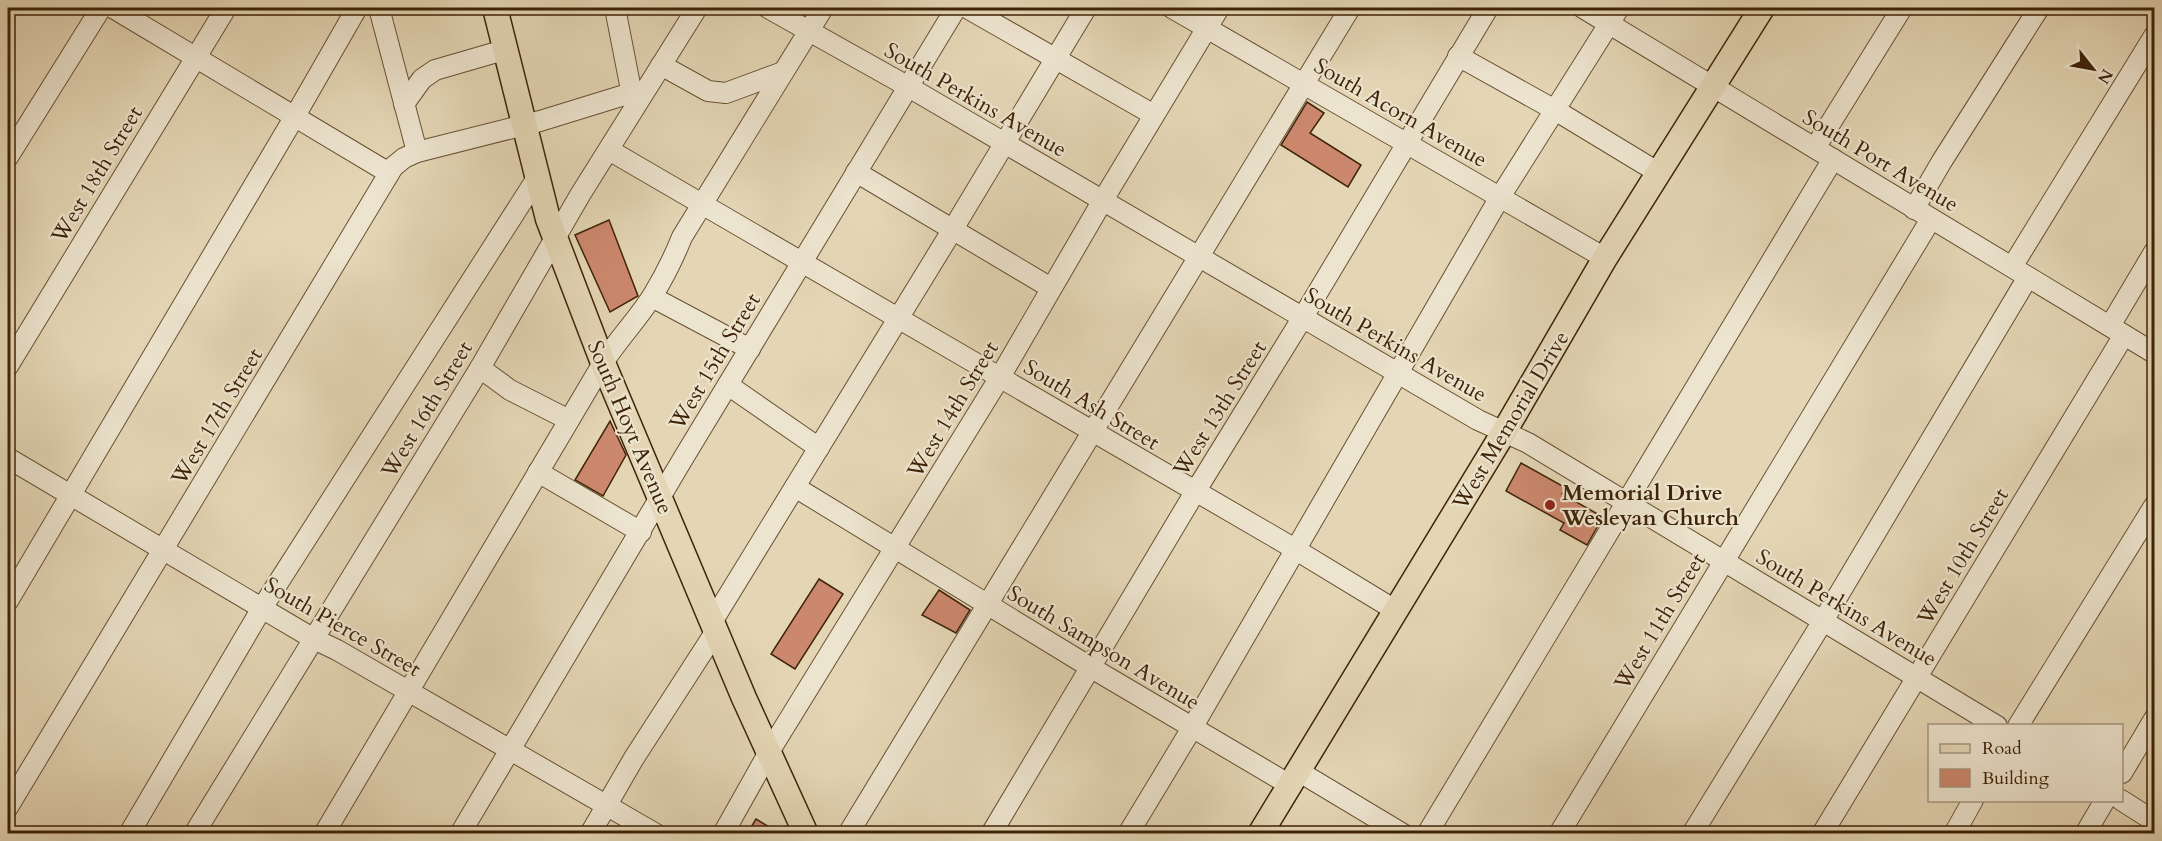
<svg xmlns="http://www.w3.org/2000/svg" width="2162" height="841" font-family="Cardo,serif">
<rect width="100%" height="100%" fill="#e4d6b5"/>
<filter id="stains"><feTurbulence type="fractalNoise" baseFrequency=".00333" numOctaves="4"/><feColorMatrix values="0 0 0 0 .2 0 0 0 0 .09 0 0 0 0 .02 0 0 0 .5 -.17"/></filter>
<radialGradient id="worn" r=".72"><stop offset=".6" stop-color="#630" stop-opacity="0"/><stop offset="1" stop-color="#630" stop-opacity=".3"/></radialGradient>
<g fill="#cc886e" stroke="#3e2307" stroke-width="1.5">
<polygon points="1307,102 1324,113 1310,133 1361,165 1348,187 1281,145"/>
<polygon points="609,220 638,296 610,312 575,235"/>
<polygon points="610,421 626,455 603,496 575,480"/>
<polygon points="1521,463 1566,488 1562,494 1603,517 1587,545 1560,530 1564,523 1506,491"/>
<polygon points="819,579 843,594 795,669 771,654"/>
<polygon points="939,590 970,610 956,633 922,615"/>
<polygon points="756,819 781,834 747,834"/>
</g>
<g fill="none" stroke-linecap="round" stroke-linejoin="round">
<g stroke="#685032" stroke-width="22">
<g id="minor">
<polyline points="113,8 389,173"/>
<polyline points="379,8 417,152"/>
<polyline points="615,8 634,105"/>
<polyline points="768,8 907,86 1478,420 1528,443 1997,726"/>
<polyline points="967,8 1154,115"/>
<polyline points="1172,8 1605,258"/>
<polyline points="1583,8 2154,353"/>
<polyline points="1458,56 1555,110 1659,173"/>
<polyline points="661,65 708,91 726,93 783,72"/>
<polyline points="404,104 422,79 435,70 504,50"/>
<polyline points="1815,148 1902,8"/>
<polyline points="609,150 1283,542 1395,610"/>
<polyline points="8,157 101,8"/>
<polyline points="856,172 1051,288"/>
<polyline points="1914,209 1942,161 2039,8"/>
<polyline points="2012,267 2154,36"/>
<polyline points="652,297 750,349"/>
<polyline points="2110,326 2154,252"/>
<polyline points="8,366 226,8"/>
<polyline points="480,368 510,390 569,420"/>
<polyline points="728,385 819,448"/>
<polyline points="8,458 314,639 337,650 656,834"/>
<polyline points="538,472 641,532"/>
<polyline points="795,487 1090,667 1290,785"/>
<polyline points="8,601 295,116 357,8"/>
<polyline points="712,622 953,229 1086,8"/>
<polyline points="2018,726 2154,506"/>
<polyline points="1298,771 1403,834"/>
<polyline points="2122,773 2154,719"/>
<polyline points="2121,800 2154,821"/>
<polyline points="8,807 393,167 404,158 417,152 540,121 631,93"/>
<polyline points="129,834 262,608 537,178"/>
<polyline points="194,834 480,368 580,195 697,8"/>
<path d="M324,834l279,-471c15,-24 35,-44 50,-68 11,-18 21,-38 29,-58l141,-229"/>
<polyline points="460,834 684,457 956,8"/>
<polyline points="590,834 634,758 716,631"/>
<polyline points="723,834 769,752 1000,377 1103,200 1219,8"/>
<polyline points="848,834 1350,8"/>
<polyline points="991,834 1195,492 1303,317 1488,8"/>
<polyline points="1128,834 1192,728 1500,197 1619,8"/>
<polyline points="1427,834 1833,159"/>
<polyline points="1559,834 1931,219"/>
<polyline points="1692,834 1823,621 2028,277"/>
<polyline points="1822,834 2124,335"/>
<polyline points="1954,834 1973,800"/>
<polyline points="2085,834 2105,800"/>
</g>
</g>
<g stroke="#3e2307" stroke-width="27">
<g id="major">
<polyline points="495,8 548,219 603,363 744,698 806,834"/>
<polyline points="1260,834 1504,432 1605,258 1762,8"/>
</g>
</g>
<use href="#minor" stroke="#ede4cf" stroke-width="20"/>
<use href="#major" stroke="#e4d6b5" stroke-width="24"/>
</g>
<circle fill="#8f2418" stroke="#ede4cf" stroke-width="2" cx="1550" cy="505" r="6"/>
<g text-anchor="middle" stroke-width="4.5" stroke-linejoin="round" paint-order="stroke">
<g font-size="22" fill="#3e2307" stroke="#ede4cf">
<text transform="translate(976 99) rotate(30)" y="8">South Perkins Avenue</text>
<text transform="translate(1401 112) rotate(30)" y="8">South Acorn Avenue</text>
<text transform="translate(1881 160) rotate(31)" y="8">South Port Avenue</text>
<text transform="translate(96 174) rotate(-59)" y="8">West 18th Street</text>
<text transform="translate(1396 344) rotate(30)" y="8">South Perkins Avenue</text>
<text transform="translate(714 361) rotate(-59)" y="8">West 15th Street</text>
<text transform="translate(1092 404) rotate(31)" y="8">South Ash Street</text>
<text transform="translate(1219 408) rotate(-58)" y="8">West 13th Street</text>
<text transform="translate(426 409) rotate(-59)" y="8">West 16th Street</text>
<text transform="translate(952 409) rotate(-59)" y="8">West 14th Street</text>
<text transform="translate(216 416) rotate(-59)" y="8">West 17th Street</text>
<text transform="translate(1510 420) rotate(-59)" y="8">West Memorial Drive</text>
<text transform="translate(631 427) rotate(67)" y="8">South Hoyt Avenue</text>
<text transform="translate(1962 556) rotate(-59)" y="8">West 10th Street</text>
<text transform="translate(1847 607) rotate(31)" y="8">South Perkins Avenue</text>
<text transform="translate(1659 621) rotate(-59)" y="8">West 11th Street</text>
<text transform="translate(343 626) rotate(30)" y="8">South Pierce Street</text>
<text transform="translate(1104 647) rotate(31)" y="8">South Sampson Avenue</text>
</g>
<g font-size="22" font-weight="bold" fill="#3e2307" stroke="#ede4cf" text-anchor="start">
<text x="1562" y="500">Memorial Drive<tspan x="1562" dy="25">Wesleyan Church</tspan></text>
</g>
</g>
<rect width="2162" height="841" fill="none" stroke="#e4d6b5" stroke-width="30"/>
<rect x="9" y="9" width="2144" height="823" fill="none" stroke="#3e2307" stroke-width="3"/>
<rect x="15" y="15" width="2132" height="811" fill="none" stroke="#3e2307" stroke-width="1.5"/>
<rect x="1928" y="724" width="195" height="78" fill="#ede4cf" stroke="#a7977f" stroke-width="1.5"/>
<rect x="1940" y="744" width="30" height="9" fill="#e4d6b5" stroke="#a7977f" stroke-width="1.5"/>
<text x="1982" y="754" font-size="18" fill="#3e2307">Road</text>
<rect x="1940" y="769" width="30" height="18" fill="#cc886e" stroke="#a7977f" stroke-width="1.5"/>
<text x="1982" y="784" font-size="18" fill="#3e2307">Building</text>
<g transform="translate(2093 69) rotate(121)" stroke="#ede4cf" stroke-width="4.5" paint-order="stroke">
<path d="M0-4.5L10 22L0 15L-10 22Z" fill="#3e2307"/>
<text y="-9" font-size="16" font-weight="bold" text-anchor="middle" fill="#3e2307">N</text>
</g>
<rect width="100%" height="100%" filter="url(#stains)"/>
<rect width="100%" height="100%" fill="url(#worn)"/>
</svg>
